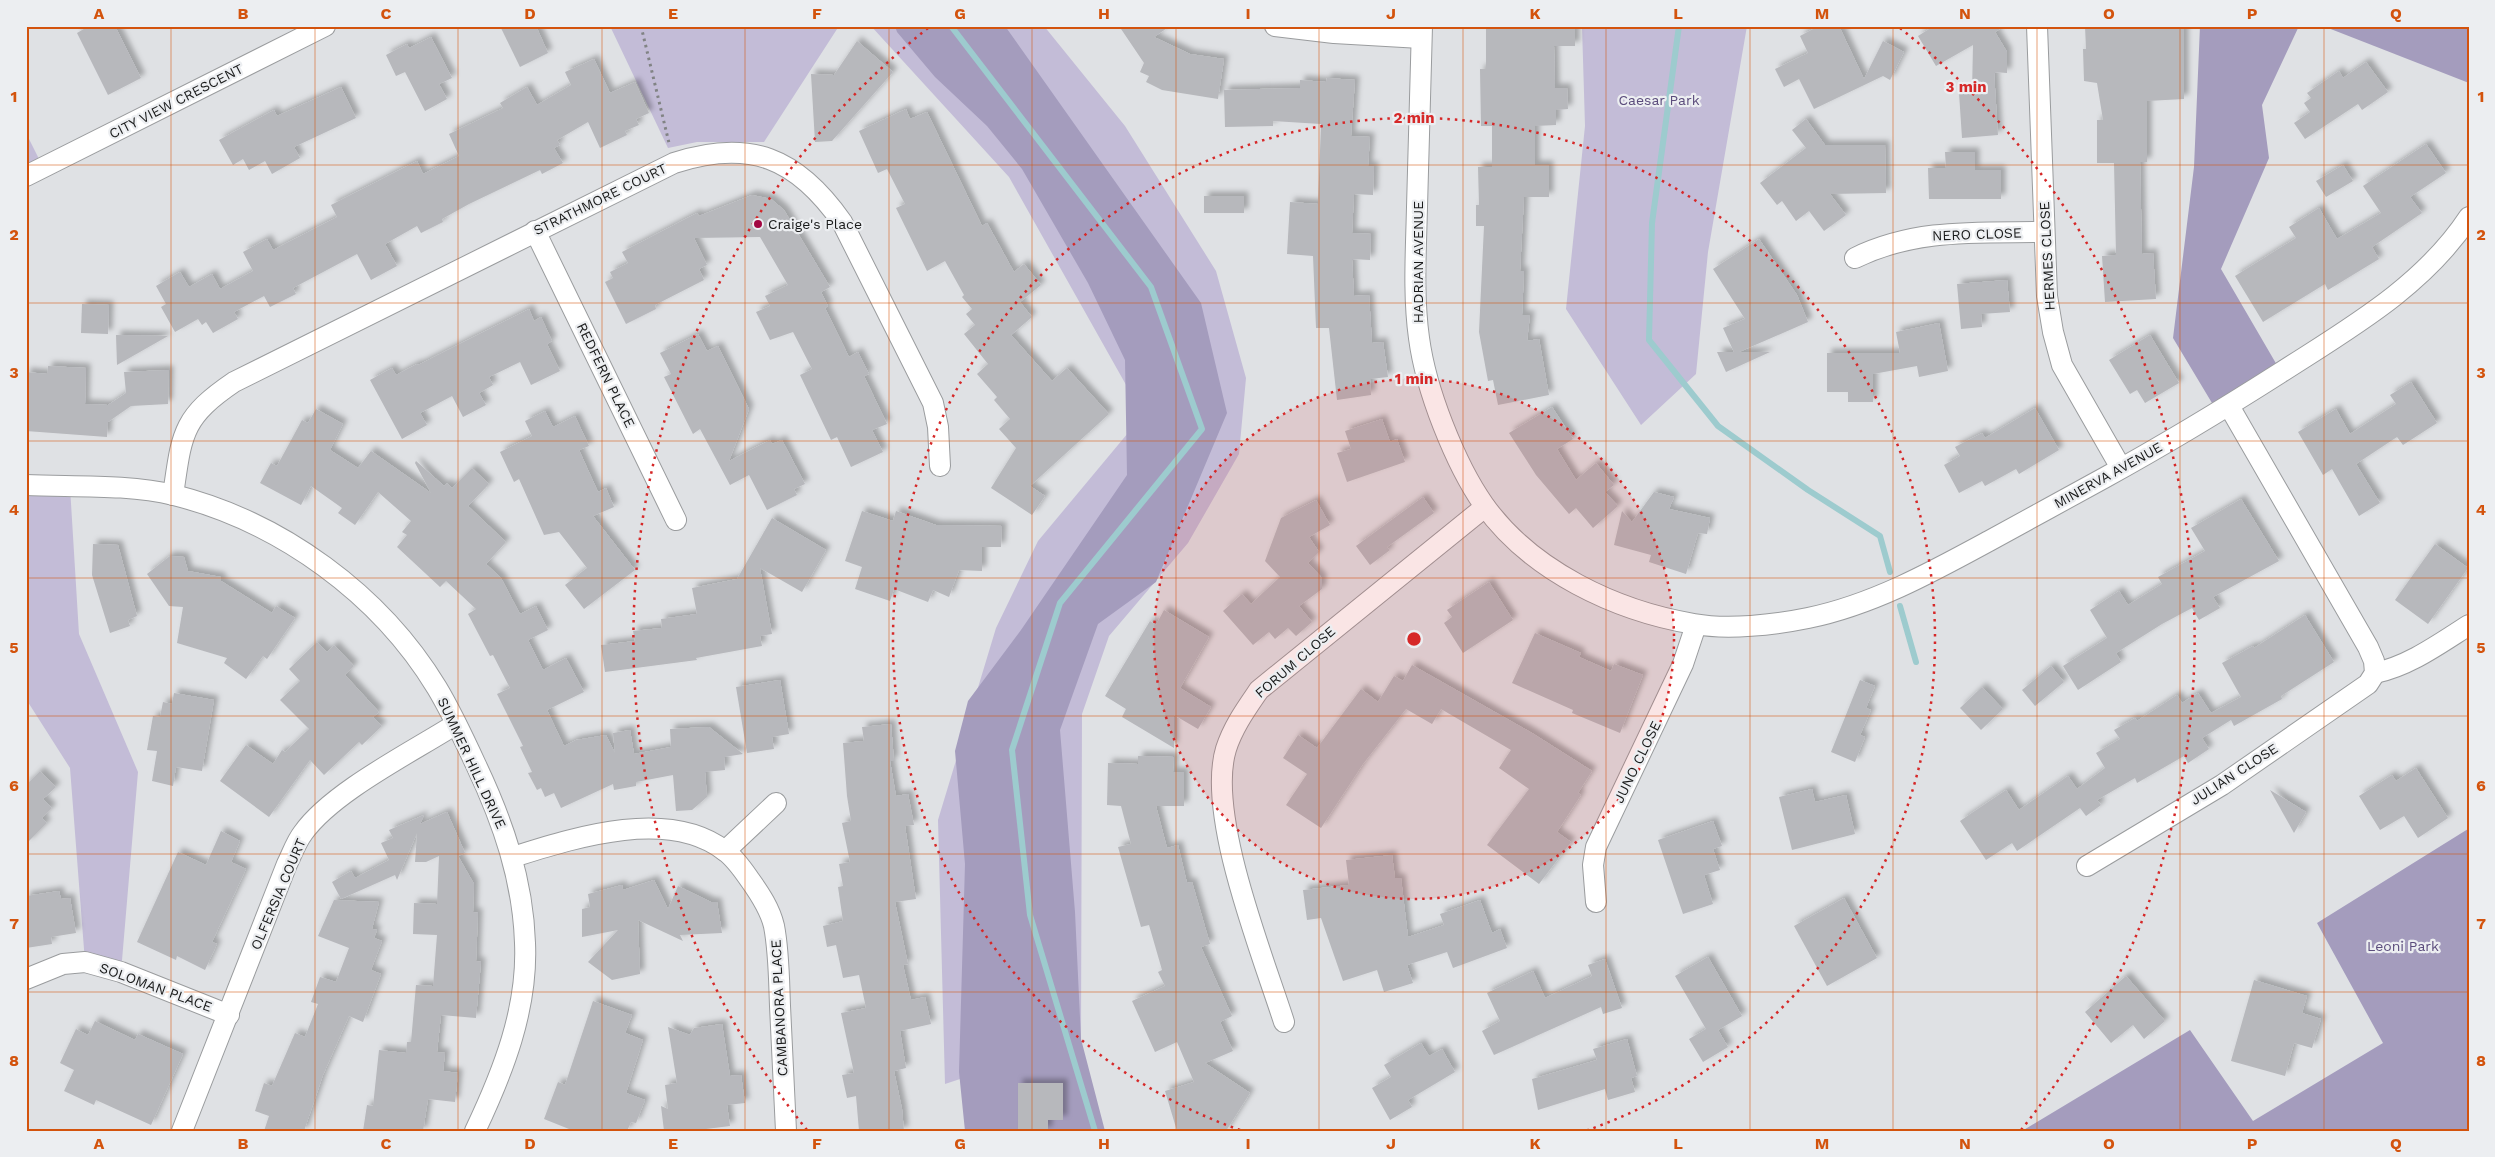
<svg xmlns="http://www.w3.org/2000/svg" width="2495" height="1157" font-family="'Work Sans',sans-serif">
<defs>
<filter id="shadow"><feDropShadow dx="4.5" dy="-4.5" stdDeviation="2.5" flood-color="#0004"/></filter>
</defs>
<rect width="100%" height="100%" fill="#dfe1e4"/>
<g fill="#c3bcd7">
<polygon points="610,26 839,26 764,142 697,142 668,148"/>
<polygon points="871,26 1044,26 1125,126 1216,271 1246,378 1239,454 1188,543 1109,636 1082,714 1081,1039 945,1084 938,820 996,628 1038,541 1143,415 1009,177"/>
<polygon points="1582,26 1747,26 1708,252 1696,374 1641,425 1566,309 1585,126"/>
<polygon points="26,133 39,159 26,166"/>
<polygon points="26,485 70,487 79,634 138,772 121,972 85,962 70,768 26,699"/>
</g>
<g fill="#a49cbd">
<polygon points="895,26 1005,26 1201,303 1227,413 1156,582 1098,624 1060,730 1075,912 1081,1039 1105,1131 965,1131 959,1072 965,864 955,751 968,701 1021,630 1127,475 1125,360 1088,283 1022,169 987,126 935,77 897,32"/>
<polygon points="2200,26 2299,26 2262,105 2269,158 2221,269 2281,372 2218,413 2173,338 2194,167"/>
<polygon points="2323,26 2469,26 2469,83"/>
<polygon points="2468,829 2469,1131 2022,1131 2190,1030 2253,1121 2383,1043 2317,923"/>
</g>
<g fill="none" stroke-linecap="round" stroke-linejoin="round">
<g stroke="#9dcbce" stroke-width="6">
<polyline points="951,26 1151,287 1202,429 1060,603 1012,750 1030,915 1095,1131"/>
<polyline points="1679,26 1652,223 1649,340 1718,426 1808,490 1880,536 1890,572"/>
<polyline points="1900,606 1916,662"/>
</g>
</g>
<g fill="#b7b8bc" filter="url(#shadow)">
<polygon points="89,26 115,26 141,78 108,95 77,33"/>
<polygon points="500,26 536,26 548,53 520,67"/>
<polygon points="1119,26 1170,26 1154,37 1190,54 1224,59 1218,99 1162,90 1146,82 1149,76 1140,72 1144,63"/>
<polygon points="1486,26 1575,26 1575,46 1554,46 1555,88 1567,88 1568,109 1556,110 1556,125 1535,126 1535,165 1549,165 1549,197 1524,197 1520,271 1524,271 1522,315 1530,315 1527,341 1539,339 1549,395 1498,405 1493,380 1488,381 1479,332 1484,226 1476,226 1476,205 1479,205 1478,167 1492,167 1492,126 1481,126 1480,69 1486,69"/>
<polygon points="1819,26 1839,26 1864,79 1883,41 1904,52 1890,80 1883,76 1814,109 1799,79 1784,87 1775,69 1808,53 1800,36"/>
<polygon points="1934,26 2005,26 1995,32 2007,52 2007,73 1994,72 1998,135 1962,138 1959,93 1972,92 1973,45 1936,66 1918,36"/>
<polygon points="2085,26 2184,26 2184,99 2147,101 2147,162 2140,162 2142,254 2153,253 2156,299 2105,302 2102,256 2116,255 2114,163 2097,163 2097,120 2103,120 2097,83 2084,81 2083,49 2086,49"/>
<polygon points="431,37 452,78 439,84 447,99 425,111 405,72 396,76 386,55 407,44 409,48"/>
<polygon points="857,41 893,72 832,141 815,142 811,74 834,75"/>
<polygon points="594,59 610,93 635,82 649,113 636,119 639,125 625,131 627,135 600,148 588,122 557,140 560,145 554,148 563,163 542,174 540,170 469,204 442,219 443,222 421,233 417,226 385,244 397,266 371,280 357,254 293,288 296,294 270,307 264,296 234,312 238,319 213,333 206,322 202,325 198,319 175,332 161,307 166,304 156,286 180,272 189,287 212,274 220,289 253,271 243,252 267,239 273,250 337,217 331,205 417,161 423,174 459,156 449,134 503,108 500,103 527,87 537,105 571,85 565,72"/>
<polygon points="2366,62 2388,92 2362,110 2358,104 2305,139 2294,123 2310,112 2304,103 2311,98 2307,93 2339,71 2343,78"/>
<polygon points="1327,78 1355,80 1351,136 1370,137 1368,166 1374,166 1373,195 1354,194 1352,233 1371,234 1370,260 1352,259 1354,296 1369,295 1372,343 1383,342 1388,377 1370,379 1371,395 1337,400 1329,328 1316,328 1313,256 1287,254 1290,202 1318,204 1321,124 1273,121 1273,126 1225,127 1224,90 1300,88 1300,80 1326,82"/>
<polygon points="341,87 356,118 294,147 300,158 272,174 265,161 249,170 243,159 233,165 219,140 274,110 277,116"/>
<polygon points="906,109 910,119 927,112 982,226 987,223 1014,272 1024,264 1041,285 1020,302 1032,317 1011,335 1052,381 1067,368 1109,414 1030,486 1045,496 1032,515 991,488 1016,448 999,429 1010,419 994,400 997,397 977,374 988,364 964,334 975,325 966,314 972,309 962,297 964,295 945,261 927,271 896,208 905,204 887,169 878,173 859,131"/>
<polygon points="1806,119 1825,145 1885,145 1886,193 1830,194 1846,215 1824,231 1809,211 1796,221 1782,201 1777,205 1760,183 1806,148 1792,130"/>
<polygon points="2426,144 2446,173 2410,197 2422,213 2372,247 2379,259 2328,290 2325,284 2263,322 2235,276 2296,238 2289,227 2319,208 2337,239 2381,213 2363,186"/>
<polygon points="1945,152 1975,152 1975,170 2001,170 2001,199 1929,199 1928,168 1946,168"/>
<polygon points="2343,165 2353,181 2326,197 2316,181"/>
<polygon points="752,195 771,199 784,210 830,287 821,292 828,306 825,308 849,357 858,352 869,374 864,376 887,424 872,430 883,452 851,467 837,437 831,440 800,375 812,369 793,332 770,340 756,312 770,306 765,296 788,285 760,237 694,238 707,265 699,269 704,280 655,305 656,309 626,324 605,282 613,278 610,272 628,263 622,252 697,213 699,216"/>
<rect x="1204" y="196" width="40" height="17"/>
<polygon points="1759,239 1797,295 1808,322 1739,352 1770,352 1726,372 1717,352 1734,352 1723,328 1745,319 1713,269"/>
<polygon points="2007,280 2010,312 1981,314 1982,327 1961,329 1957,284"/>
<polygon points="82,304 109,305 108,334 81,333"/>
<polygon points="529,309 534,321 541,317 552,341 547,344 560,371 531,385 520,362 489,377 493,385 479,393 486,405 463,417 452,396 420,413 427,425 402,439 370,380 392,368 396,375 417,364 418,365"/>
<polygon points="1939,323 1948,371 1919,377 1917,366 1873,374 1873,402 1848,402 1848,392 1827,392 1827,353 1900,353 1896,332"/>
<polygon points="698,334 707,351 718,346 749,409 729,461 770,440 772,444 782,440 805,484 794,489 797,495 767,510 749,475 730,485 700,429 693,434 664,377 671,374 660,353"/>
<polygon points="116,335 168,336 117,365"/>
<polygon points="2150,335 2179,383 2145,403 2137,390 2130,394 2109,360"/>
<polygon points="48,366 86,368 85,404 108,405 126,393 124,372 169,370 168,404 131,406 108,422 107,437 26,431 26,372 47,374"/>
<polygon points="2411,382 2437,423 2403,445 2397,437 2356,464 2380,503 2359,516 2332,469 2323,475 2298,432 2336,409 2350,434 2396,404 2390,395"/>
<polygon points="1552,407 1573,439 1557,449 1576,480 1596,463 1614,485 1605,492 1618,506 1593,528 1576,508 1569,514 1536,475 1509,433"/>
<polygon points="2035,408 2059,450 2019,474 2016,469 1985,486 1982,481 1959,493 1944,465 1960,456 1955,447 1982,433 1985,438"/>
<polygon points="316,409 343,424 330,450 358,468 371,451 431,493 415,463 416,461 444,486 447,483 452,488 472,468 489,484 468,506 506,542 486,564 501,578 520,614 536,606 548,630 528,640 543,670 566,658 584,692 547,710 564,746 576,740 606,735 615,753 613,733 630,730 634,754 671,747 670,729 709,727 743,754 724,757 725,770 705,772 707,797 692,810 676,811 673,775 636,782 636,786 614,790 613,784 561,808 554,793 545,797 541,788 537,790 528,773 532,772 520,747 523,746 497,694 510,688 493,655 490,656 468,614 476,609 446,581 440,587 397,547 407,535 402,532 411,521 378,492 355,525 338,513 342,508 311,486 301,505 260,483 271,463 277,466 302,420 308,423"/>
<polygon points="545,411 553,427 575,416 589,446 579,450 598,492 606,488 614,507 593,516 635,570 584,609 565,585 587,568 559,532 544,535 519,479 514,482 500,452 532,436 525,421"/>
<polygon points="1382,419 1390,442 1397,439 1405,462 1347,482 1337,453 1351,449 1345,431"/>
<polygon points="1654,492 1674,497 1669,509 1710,518 1707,534 1698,533 1686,574 1649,562 1651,555 1614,545 1622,511 1632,522"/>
<polygon points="1423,497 1434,513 1387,547 1390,550 1370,565 1356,546"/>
<polygon points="2241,499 2279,561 2213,597 2220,608 2199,620 2192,608 2162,624 2116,653 2121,662 2078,690 2063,666 2107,638 2090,610 2119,591 2128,605 2162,584 2158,577 2205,551 2191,528"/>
<polygon points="1316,500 1330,525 1309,537 1319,552 1308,563 1322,578 1322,589 1299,606 1312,622 1296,636 1288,628 1275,639 1269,632 1253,645 1223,611 1242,594 1251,604 1280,577 1265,561 1281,518"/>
<polygon points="862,511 893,521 896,511 936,525 1002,526 1001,547 982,547 982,571 959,570 949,597 933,590 928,602 894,589 890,601 855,589 862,567 845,561"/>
<polygon points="772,518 826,550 802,592 760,568 772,634 760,636 762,646 696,658 697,660 605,672 601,645 635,641 633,631 662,628 661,619 697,614 692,588 737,579"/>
<polygon points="93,544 118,545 137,616 128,620 130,626 110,633 92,575"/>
<polygon points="2435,544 2468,568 2428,624 2395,600"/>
<polygon points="170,556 184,557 188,571 221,577 221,581 272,613 276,606 295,618 267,659 263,656 246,679 224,663 227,658 177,643 183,607 169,606 147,574"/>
<polygon points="1489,582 1513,620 1463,653 1444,623 1452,617 1447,610"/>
<polygon points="1164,610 1209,637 1180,688 1211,707 1198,729 1174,715 1174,748 1122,717 1126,709 1105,696 1150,621 1156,625"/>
<polygon points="2305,615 2334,662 2281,696 2282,699 2234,726 2231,720 2202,738 2209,749 2188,763 2184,756 2137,783 2135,778 2097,800 2101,805 2086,816 2080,808 2017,851 2012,843 1986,860 1960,821 2006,790 2019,810 2068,776 2077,789 2105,768 2096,753 2120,739 2114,730 2135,718 2137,721 2177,695 2182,703 2198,693 2211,713 2241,697 2222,663 2253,646 2254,648"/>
<polygon points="1535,633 1581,653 1579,657 1611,671 1614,664 1643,675 1620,733 1572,713 1573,710 1512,683"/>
<polygon points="317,642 327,652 334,645 354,666 345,675 379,712 373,717 382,726 362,745 359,742 324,775 310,760 269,817 220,781 246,745 273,764 282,750 285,752 309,729 280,700 300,681 289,669"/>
<polygon points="1412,665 1532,733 1592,771 1578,793 1581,795 1557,832 1571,842 1539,884 1487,845 1529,789 1499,768 1511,750 1441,709 1432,724 1406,709 1363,764 1321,828 1286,805 1307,774 1283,758 1298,735 1317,748 1361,689 1378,702 1394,676 1403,681"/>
<polygon points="2051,666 2064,682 2035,706 2022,690"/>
<polygon points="780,680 789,734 772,737 774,749 747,753 736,687"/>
<polygon points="1860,680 1875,686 1866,708 1871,710 1860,735 1865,737 1855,762 1831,752"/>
<polygon points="1982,687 2003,709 1981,730 1960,708"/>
<polygon points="174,693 214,700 202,771 176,767 173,786 152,781 157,751 147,750 153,716 160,717 163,702 172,704"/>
<polygon points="891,724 894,761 890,761 896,796 908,794 914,825 905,826 916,899 895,902 908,964 903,965 911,1000 925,997 931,1024 900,1031 906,1068 894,1071 902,1109 904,1131 859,1131 856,1096 847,1098 842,1075 854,1073 841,1013 866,1008 859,975 843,978 836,945 827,947 823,926 843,921 838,887 843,886 839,864 850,862 842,823 851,821 847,796 843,743 864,741 862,727"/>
<polygon points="1138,756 1174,757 1173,772 1184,772 1184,806 1156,806 1167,848 1178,845 1187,883 1192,882 1210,944 1201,947 1232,1016 1220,1022 1233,1051 1205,1063 1250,1093 1226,1131 1177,1131 1165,1091 1194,1082 1177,1042 1155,1052 1132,1001 1165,986 1158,972 1162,970 1149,925 1141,927 1118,847 1131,844 1121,806 1107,805 1108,763 1138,764"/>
<polygon points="2416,768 2448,818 2418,838 2404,816 2380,830 2359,796 2392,775 2396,781"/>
<polygon points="40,771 56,787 43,799 52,808 42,818 47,823 26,844 26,782 28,783"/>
<polygon points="1812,789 1815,802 1846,795 1855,834 1792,850 1779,797"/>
<polygon points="2270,790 2306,812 2294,833"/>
<polygon points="447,812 465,853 458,856 474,884 473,912 478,913 476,961 481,962 476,1018 441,1015 437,1052 445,1053 443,1071 458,1073 455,1102 428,1099 423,1131 363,1131 367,1105 373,1106 379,1050 406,1053 407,1042 411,1042 416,985 433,986 437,935 413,934 414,903 437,904 439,856 426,862 415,862 417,833 397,880 395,875 341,899 332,882 351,871 355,878 389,860 381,843 393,838 389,830 424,815 420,824"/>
<polygon points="1713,821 1722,846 1713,849 1720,870 1704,875 1713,904 1683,914 1658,840"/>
<polygon points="221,831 240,841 231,862 246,869 212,942 217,944 205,970 177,956 176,960 137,942 178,852 206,865"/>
<polygon points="1392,855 1395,878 1401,878 1408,937 1444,925 1440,914 1480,900 1492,933 1500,929 1507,948 1453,968 1447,952 1407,965 1413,983 1384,992 1377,970 1343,981 1321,918 1307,920 1303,890 1349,885 1346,860"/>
<polygon points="654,880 668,909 678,886 711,902 717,902 722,933 680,935 683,941 638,920 640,974 612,980 588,962 618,930 582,937 582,909 590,907 588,894 622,885 623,890"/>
<polygon points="59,891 61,899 70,898 76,933 51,937 52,944 26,948 26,896"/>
<polygon points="1844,898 1877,958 1827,986 1794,926"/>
<polygon points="334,900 379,902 372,929 377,930 374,938 382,941 371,970 381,974 363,1022 349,1016 323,1075 304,1131 264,1131 269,1116 255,1111 264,1083 272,1086 295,1033 305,1037 318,1004 311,1002 320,977 336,982 349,948 318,936"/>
<polygon points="1708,957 1742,1016 1718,1030 1728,1047 1703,1062 1689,1039 1706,1029 1675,976"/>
<polygon points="1605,959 1622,1008 1603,1014 1601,1007 1494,1055 1482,1031 1500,1021 1487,993 1533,971 1545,998 1592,976 1588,965"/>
<polygon points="2126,976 2165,1021 2144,1039 2133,1025 2111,1043 2085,1012"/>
<polygon points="2254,980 2307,996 2302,1013 2321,1019 2312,1048 2294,1043 2285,1076 2231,1061"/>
<polygon points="593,1001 632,1015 625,1033 643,1040 626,1093 645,1100 636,1123 631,1122 627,1131 574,1131 544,1119 558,1082 565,1085"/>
<polygon points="95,1021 135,1040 138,1034 183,1054 151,1125 96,1100 94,1105 64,1091 74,1070 60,1063 76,1029 88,1035"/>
<polygon points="722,1024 730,1076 741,1075 745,1103 727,1105 730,1126 690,1131 664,1131 661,1106 668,1109 665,1085 677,1083 668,1027 690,1035 694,1028"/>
<polygon points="1627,1039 1637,1076 1631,1078 1635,1092 1608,1100 1605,1089 1538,1110 1532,1079 1597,1060 1593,1049"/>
<polygon points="1421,1043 1429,1056 1442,1049 1455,1072 1408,1100 1412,1107 1390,1120 1372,1088 1391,1077 1384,1065"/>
<polygon points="1018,1083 1063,1083 1063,1120 1048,1120 1048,1131 1018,1131"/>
</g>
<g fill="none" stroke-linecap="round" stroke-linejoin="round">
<g stroke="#9a9c9e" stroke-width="22">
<g id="street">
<polyline points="1275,26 1334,33 1421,38"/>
<path d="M1422,26c-2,60 -3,121 -5,181 -1,44 -4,88 2,131 4,30 13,59 24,87 11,28 24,56 41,80 47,66 132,106 210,119 34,6 80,1 114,-6 64,-13 124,-46 181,-77 38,-21 77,-42 115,-63 60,-33 118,-68 176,-105 68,-44 143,-86 189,-156"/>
<polyline points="2037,26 2047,296 2053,332 2062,365 2121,468"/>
<polyline points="26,176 325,26"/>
<polyline points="535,231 676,520"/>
<path d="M1855,258c61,-30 123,-25 189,-26"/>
<path d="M26,485c47,2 103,-1 148,10 107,27 206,99 263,193 15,25 27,51 39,77 27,57 47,115 49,178 3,66 -22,129 -50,188"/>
<path d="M173,495c9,-61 8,-77 61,-113l440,-219c76,-25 123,-5 168,59l91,181 5,24 2,39"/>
<path d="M2375,673c34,-7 64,-29 94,-48"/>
<polyline points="725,851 776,803"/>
<path d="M513,857c61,-19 155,-50 212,-6 10,7 18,19 25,29 10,14 20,29 24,46 5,26 5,54 6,80 2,41 4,83 6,125"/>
<polyline points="2087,866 2222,785 2368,684 2375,673 2374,661 2368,647 2229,406"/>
<polyline points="1596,902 1593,865 1596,847 1683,664 1696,625"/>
<polyline points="26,979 63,964 85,962 121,972 229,1015"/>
<path d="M1284,1022c-21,-66 -78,-207 -58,-273 7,-22 20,-40 33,-59l226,-183"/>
<path d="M182,1131l105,-267c5,-10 9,-22 16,-31 29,-41 109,-81 153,-109"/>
</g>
</g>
<polyline stroke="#818384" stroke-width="3" stroke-dasharray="2.5 4" stroke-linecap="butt" points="641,26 669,143"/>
<use href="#street" stroke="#fff" stroke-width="20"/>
</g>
<path fill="none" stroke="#d3530d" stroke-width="1" stroke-opacity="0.55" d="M171,26v1105M315,26v1105M458,26v1105M602,26v1105M745,26v1105M889,26v1105M1032,26v1105M1176,26v1105M1319,26v1105M1463,26v1105M1606,26v1105M1750,26v1105M1893,26v1105M2037,26v1105M2180,26v1105M2324,26v1105M26,165h2443M26,303h2443M26,441h2443M26,578h2443M26,716h2443M26,854h2443M26,992h2443"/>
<circle cx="1414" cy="639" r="260" fill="#d62828" fill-opacity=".12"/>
<g fill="none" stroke="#d62828" stroke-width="2.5" stroke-dasharray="2.5 5">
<circle cx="1414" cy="639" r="260"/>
<path d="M1240 1130A521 521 0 1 1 1588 1130"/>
<path d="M807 1130A781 781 0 0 1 928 28M1900 28A781 781 0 0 1 2021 1130"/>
</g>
<circle fill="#a20641" stroke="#eceef1" stroke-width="2" cx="758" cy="224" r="5"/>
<g text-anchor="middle" stroke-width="4.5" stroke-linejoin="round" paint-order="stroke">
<g font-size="14" fill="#5b4c7c" stroke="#eceef1">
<text x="1659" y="105">Caesar Park</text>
<text x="2403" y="951">Leoni Park</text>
</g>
<g font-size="14" fill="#191a1a" stroke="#eceef1">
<text transform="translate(176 101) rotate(-27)" y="5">CITY VIEW CRESCENT</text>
<text transform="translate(600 199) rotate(-26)" y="5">STRATHMORE COURT</text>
<text transform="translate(1977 234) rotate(-2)" y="5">NERO CLOSE</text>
<text transform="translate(2047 256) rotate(-93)" y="5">HERMES CLOSE</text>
<text transform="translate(1418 262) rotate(-90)" y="5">HADRIAN AVENUE</text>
<text transform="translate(606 375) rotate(64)" y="5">REDFERN PLACE</text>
<text transform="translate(2108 475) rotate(-29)" y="5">MINERVA AVENUE</text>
<text transform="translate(1295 662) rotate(-41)" y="5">FORUM CLOSE</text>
<text transform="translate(1637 762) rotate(-64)" y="5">JUNO CLOSE</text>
<text transform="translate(472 763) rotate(65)" y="5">SUMMER HILL DRIVE</text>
<text transform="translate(2234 774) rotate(-33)" y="5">JULIAN CLOSE</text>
<text transform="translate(278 894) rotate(-67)" y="5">OLFERSIA COURT</text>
<text transform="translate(156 987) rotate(20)" y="5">SOLOMAN PLACE</text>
<text transform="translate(779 1008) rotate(-93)" y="5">CAMBANORA PLACE</text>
</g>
<g font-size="14" fill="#191a1a" stroke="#eceef1" text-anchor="start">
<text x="768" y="229">Craige's Place</text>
</g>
</g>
<circle cx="1414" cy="639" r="8" fill="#d62828" stroke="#eceef1" stroke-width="2.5"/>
<g font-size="15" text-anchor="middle" font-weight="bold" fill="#d62828" stroke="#eceef1" stroke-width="4.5" stroke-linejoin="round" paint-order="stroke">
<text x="1966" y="92">3 min</text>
<text x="1414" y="123">2 min</text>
<text x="1414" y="384">1 min</text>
</g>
<rect width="2495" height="1157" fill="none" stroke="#eceef1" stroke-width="55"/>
<rect x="28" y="28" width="2440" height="1102" fill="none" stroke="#d3530d" stroke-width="2"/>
<g font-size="16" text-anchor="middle" font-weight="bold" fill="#d3530d">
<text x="99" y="19">A</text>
<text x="243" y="19">B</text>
<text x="386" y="19">C</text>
<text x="530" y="19">D</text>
<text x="673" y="19">E</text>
<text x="817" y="19">F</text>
<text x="960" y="19">G</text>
<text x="1104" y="19">H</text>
<text x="1248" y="19">I</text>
<text x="1391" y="19">J</text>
<text x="1535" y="19">K</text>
<text x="1678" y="19">L</text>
<text x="1822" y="19">M</text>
<text x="1965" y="19">N</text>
<text x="2109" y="19">O</text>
<text x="2252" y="19">P</text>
<text x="2396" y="19">Q</text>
<text x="14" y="102">1</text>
<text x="2481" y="102">1</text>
<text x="14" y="240">2</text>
<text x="2481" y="240">2</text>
<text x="14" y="378">3</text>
<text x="2481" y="378">3</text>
<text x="14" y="515">4</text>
<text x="2481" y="515">4</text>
<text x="14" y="653">5</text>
<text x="2481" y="653">5</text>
<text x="14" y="791">6</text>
<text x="2481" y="791">6</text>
<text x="14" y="929">7</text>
<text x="2481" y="929">7</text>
<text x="14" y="1066">8</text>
<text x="2481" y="1066">8</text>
<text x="99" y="1149">A</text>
<text x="243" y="1149">B</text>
<text x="386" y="1149">C</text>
<text x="530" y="1149">D</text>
<text x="673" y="1149">E</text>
<text x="817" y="1149">F</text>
<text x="960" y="1149">G</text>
<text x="1104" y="1149">H</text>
<text x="1248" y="1149">I</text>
<text x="1391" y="1149">J</text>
<text x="1535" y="1149">K</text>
<text x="1678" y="1149">L</text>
<text x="1822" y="1149">M</text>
<text x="1965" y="1149">N</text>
<text x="2109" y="1149">O</text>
<text x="2252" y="1149">P</text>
<text x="2396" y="1149">Q</text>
</g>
</svg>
